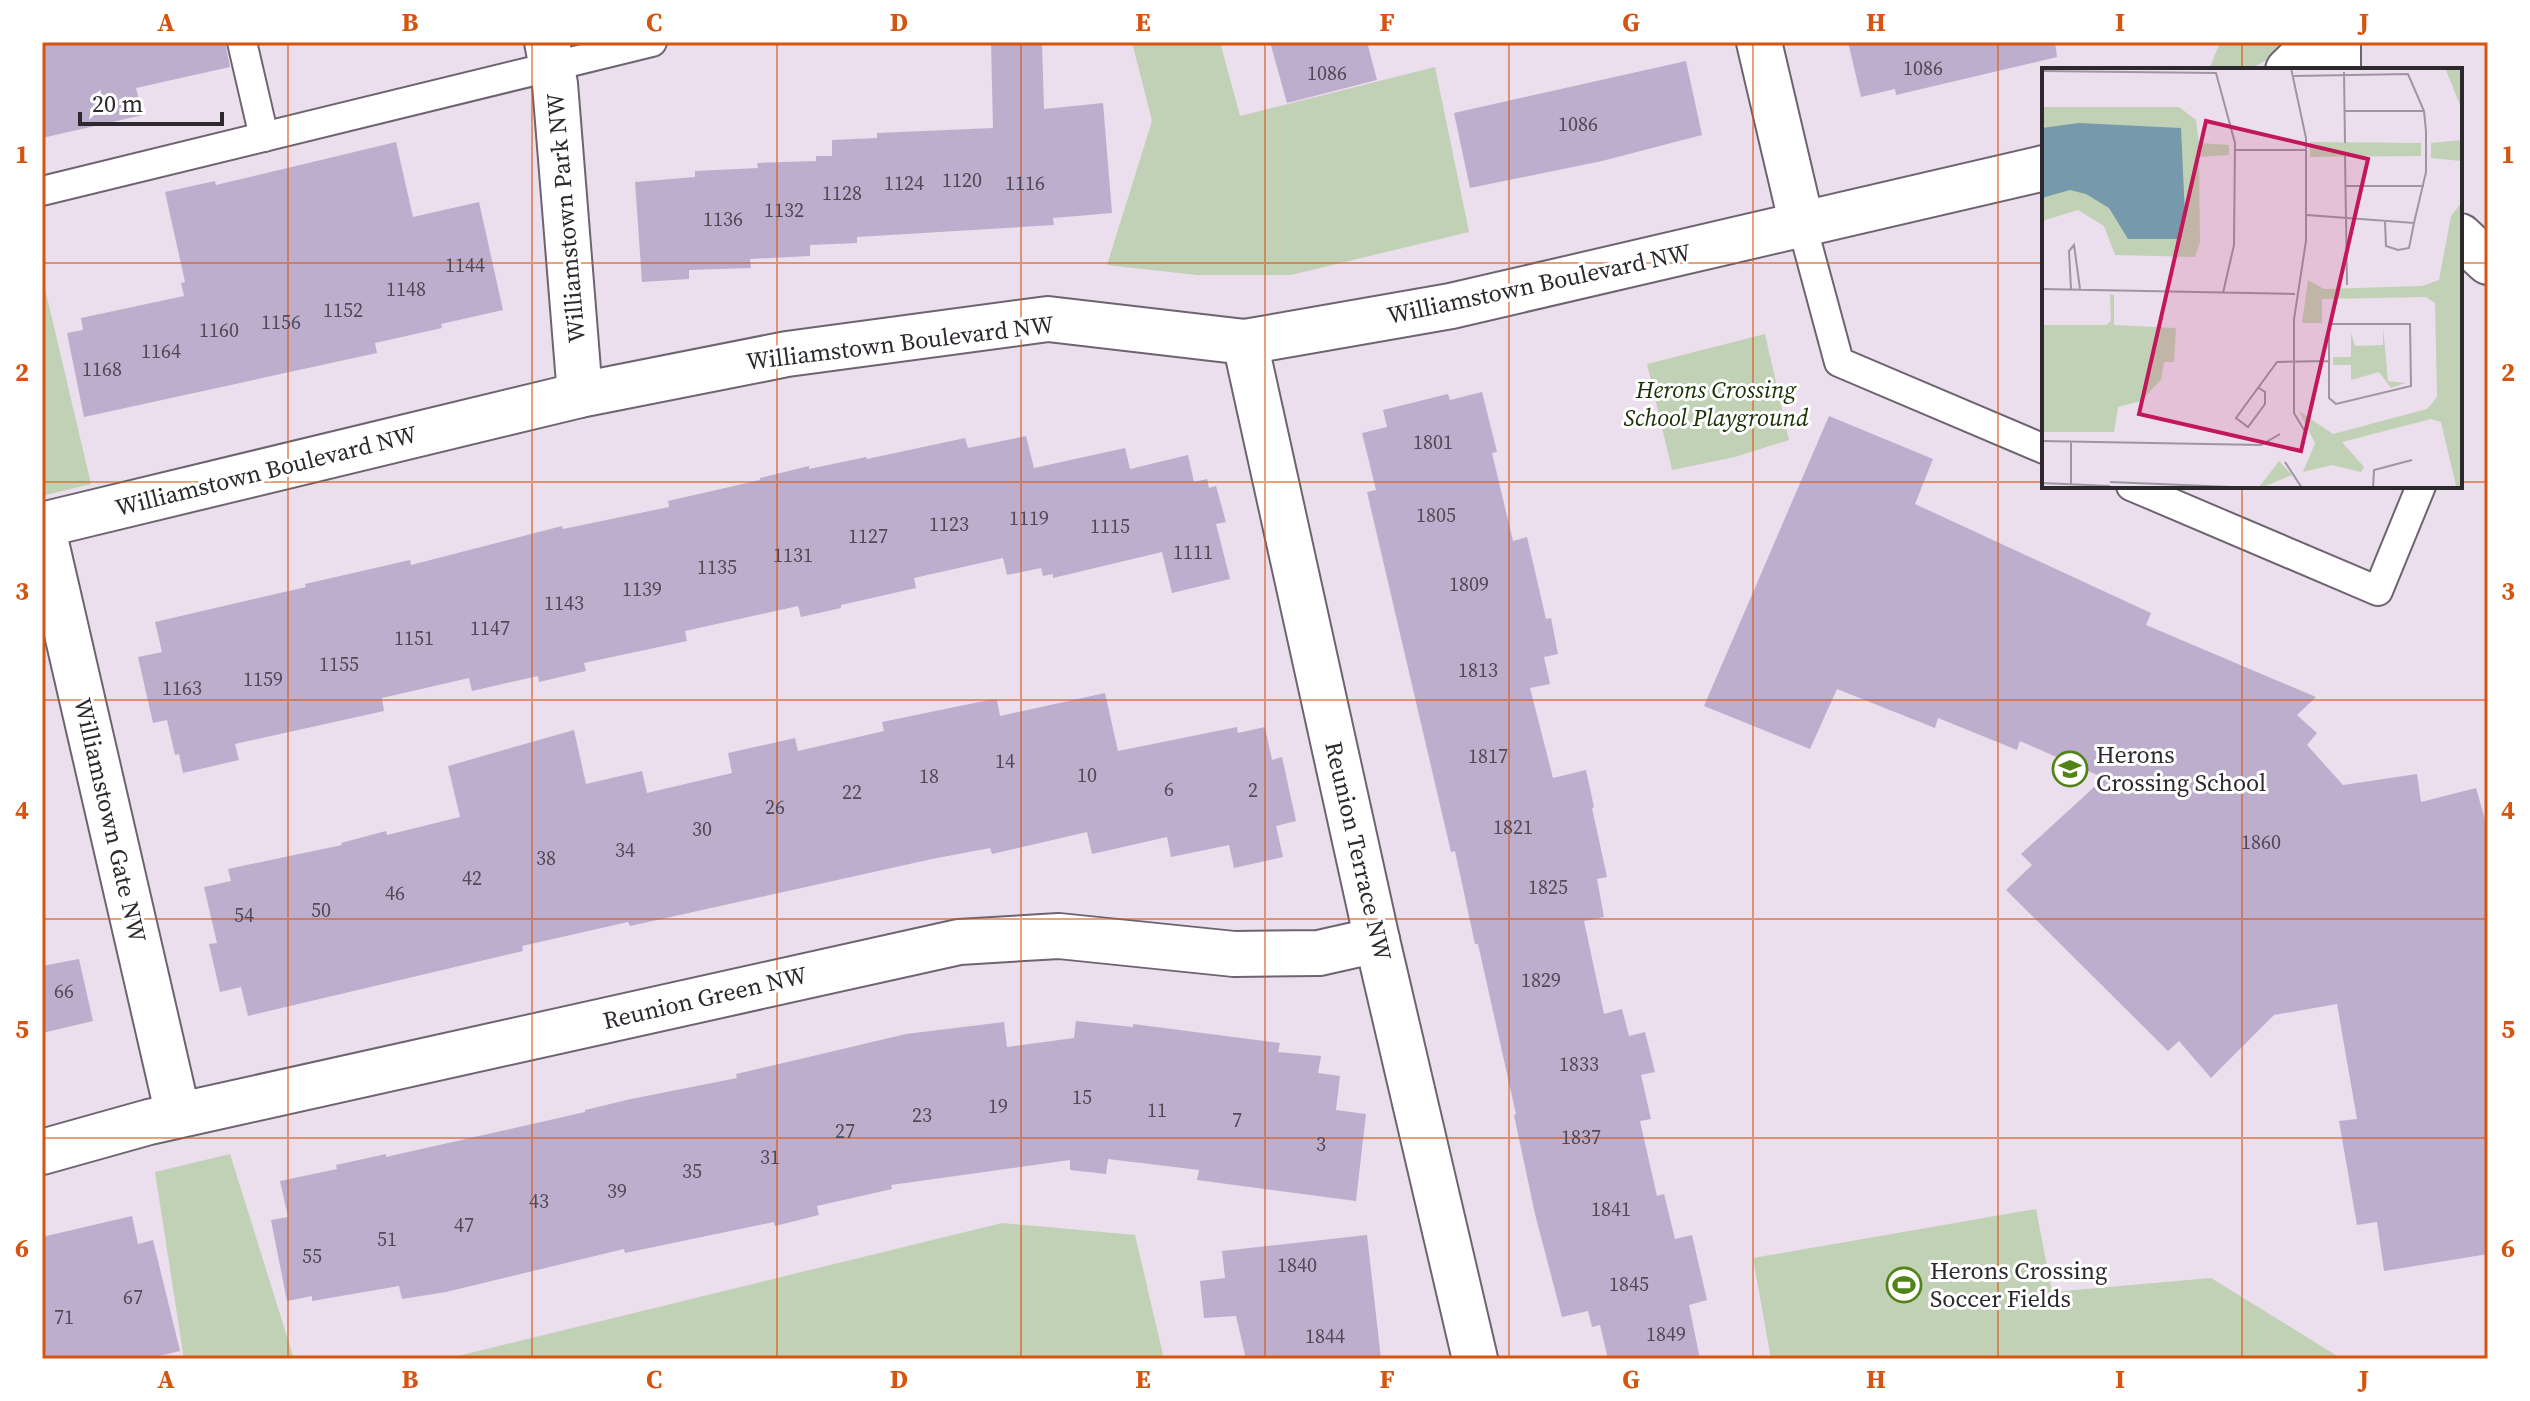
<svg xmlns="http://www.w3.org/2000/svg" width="2530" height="1401" font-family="'Source Serif 4',serif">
<rect width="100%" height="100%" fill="#ebdeed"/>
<g fill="#c1d1b5">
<polygon points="1132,42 1220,42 1240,116 1435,67 1469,232 1291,275 1197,275 1107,265 1152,121"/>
<path d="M2220,42h67c-32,30 -36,28 -78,28z"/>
<polygon points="42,276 91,484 42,496"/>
<polygon points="1765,334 1789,440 1735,457 1672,470 1647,364"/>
<polygon points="230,1154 294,1359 184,1359 155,1172"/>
<polygon points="2036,1209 2052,1292 2211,1278 2342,1359 1771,1359 1753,1258"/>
<polygon points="1002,1223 1135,1235 1164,1359 446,1359"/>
</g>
<g fill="#beaecd">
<polygon points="42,42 225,42 230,67 136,88 143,115 42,138"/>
<polygon points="991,42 1042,42 1044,109 1103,103 1112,213 1053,218 1054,225 857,237 857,243 810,245 810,256 750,259 751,268 689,270 689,279 642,282 635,182 695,177 695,171 758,168 757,163 816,161 816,156 832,156 832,140 877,138 877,133 993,128"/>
<polygon points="1270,42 1367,42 1377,80 1287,103"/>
<polygon points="1848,42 2055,42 2057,57 1896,95 1895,89 1861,97"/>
<polygon points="1686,61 1702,135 1602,161 1470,188 1454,113"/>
<polygon points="396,142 413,217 479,202 503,310 441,324 442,328 375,343 377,353 84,417 67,333 83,330 81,318 184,296 181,283 185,282 165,192 215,181 216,185"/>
<polygon points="1482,392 1497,452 1492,453 1513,541 1527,537 1546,619 1551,618 1558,654 1544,657 1550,684 1530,688 1553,778 1586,770 1594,807 1592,808 1607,877 1597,879 1604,917 1584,921 1604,1014 1622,1009 1629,1036 1645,1032 1655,1072 1641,1075 1651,1119 1640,1121 1657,1196 1664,1194 1675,1239 1692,1235 1707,1300 1689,1305 1700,1359 1608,1359 1600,1325 1592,1327 1588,1311 1562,1317 1535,1214 1514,1115 1516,1114 1478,944 1475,944 1455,851 1451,852 1367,492 1376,490 1362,433 1387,427 1383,410 1448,394 1450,400"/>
<polygon points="1829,416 1933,459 1915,504 2151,613 2146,625 2316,697 2297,715 2317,733 2307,745 2343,785 2417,774 2421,802 2476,788 2488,830 2488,1254 2384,1271 2377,1222 2357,1225 2339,1121 2357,1119 2337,1004 2274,1015 2211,1078 2179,1041 2168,1051 2006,890 2032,865 2021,854 2104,778 2020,741 2017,750 1938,718 1935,728 1837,689 1810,749 1704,706"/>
<polygon points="1026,436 1034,468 1125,448 1130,469 1188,455 1194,482 1207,479 1209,488 1216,486 1226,522 1216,524 1230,579 1172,593 1162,552 1053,578 1053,574 1043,576 1041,568 1007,575 1003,558 914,578 916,588 841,605 841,608 801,617 798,606 685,631 687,641 584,663 586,671 539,682 538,676 472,691 469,678 382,698 384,711 235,744 239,760 183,773 179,754 175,755 167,720 153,723 138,657 162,652 155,622 306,587 305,584 410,560 411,565 562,526 563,529 669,507 668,501 760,480 760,478 809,466 809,469 866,457 867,459 965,438 968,448"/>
<polygon points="1105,693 1118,751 1237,727 1238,733 1265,727 1272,760 1282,757 1296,821 1276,826 1283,857 1234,868 1229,845 1171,857 1167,837 1092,854 1087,832 992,854 990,848 932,859 630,926 628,922 522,946 523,951 248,1016 241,987 220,992 209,944 217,943 204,887 231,881 228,869 342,845 341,843 386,831 387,835 460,817 448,766 574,730 586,784 642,771 647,793 732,773 728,753 795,738 798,751 884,731 882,722 989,700 997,700 1000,716"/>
<polygon points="79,959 93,1021 42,1033 42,966"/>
<polygon points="1076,1021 1133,1027 1133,1024 1280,1043 1278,1052 1321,1056 1318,1073 1340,1076 1336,1110 1366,1114 1356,1201 1197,1180 1199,1170 1108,1159 1106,1174 1070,1170 1070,1160 891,1185 892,1189 817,1206 819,1215 775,1226 774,1222 625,1253 624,1249 446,1292 402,1299 399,1286 312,1301 312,1296 287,1301 271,1220 288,1217 280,1181 337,1169 336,1165 386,1154 386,1157 585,1112 585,1110 631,1099 737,1078 736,1074 906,1034 1004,1022 1007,1047 1074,1038"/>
<polygon points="132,1216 138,1244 153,1240 180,1351 146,1359 42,1359 42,1237"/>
<polygon points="1367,1235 1381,1359 1246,1359 1236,1316 1204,1318 1200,1281 1225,1278 1222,1251"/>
</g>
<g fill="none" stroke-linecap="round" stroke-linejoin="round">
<g stroke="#6e6370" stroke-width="32">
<g id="lane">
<polyline points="242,42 264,137"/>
<polyline points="42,191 652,42"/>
<polyline points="1802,225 1839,362 2044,449"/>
<polyline points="2131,486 2378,591 2421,486"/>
</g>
</g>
<g stroke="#6e6370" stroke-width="48">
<g id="street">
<polyline points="547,42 555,84 580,395"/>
<polyline points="1759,42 1802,225"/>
<polyline points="2288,70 2317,42"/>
<polyline points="2338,70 2338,42"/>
<polyline points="2460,236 2488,262"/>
<polyline points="1245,342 1377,940 1475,1359"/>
<polyline points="42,525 580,395 787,354 1048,319 1245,342 1451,306 2044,168"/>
<polyline points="42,525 178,1115"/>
<polyline points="42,1152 149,1122 959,942 1059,936 1234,954 1319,953 1377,940"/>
</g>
</g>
<use href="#lane" stroke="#fff" stroke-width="28"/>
<use href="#street" stroke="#fff" stroke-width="44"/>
</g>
<path fill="none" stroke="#d5540f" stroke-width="2" stroke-opacity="0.55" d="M288,42v1317M532,42v1317M777,42v1317M1021,42v1317M1265,42v1317M1509,42v1317M1753,42v1317M1998,42v1317M2242,42v28M42,263h2002M2460,263h28M42,482h2002M2460,482h28M2242,486v873M42,700h2446M42,919h2446M42,1138h2446"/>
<defs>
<g id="school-ring" transform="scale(1.8)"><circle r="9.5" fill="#fff" stroke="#528317" stroke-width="1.5"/><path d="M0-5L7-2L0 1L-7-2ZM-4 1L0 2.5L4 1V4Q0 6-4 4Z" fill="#528317"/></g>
<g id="stadium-ring" transform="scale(1.8)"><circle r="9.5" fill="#fff" stroke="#528317" stroke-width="1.5"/><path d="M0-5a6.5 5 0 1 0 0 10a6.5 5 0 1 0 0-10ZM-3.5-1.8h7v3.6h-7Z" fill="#528317"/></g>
</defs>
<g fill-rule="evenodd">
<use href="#school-ring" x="2070" y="769"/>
<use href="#stadium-ring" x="1904" y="1285"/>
</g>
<g text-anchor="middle" stroke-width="6" stroke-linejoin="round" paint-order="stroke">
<g font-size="20" fill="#514a56">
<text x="1923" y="75">1086</text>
<text x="1327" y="80">1086</text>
<text x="1578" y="131">1086</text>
<text x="962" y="187">1120</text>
<text x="904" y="190">1124</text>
<text x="1025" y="190">1116</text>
<text x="842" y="200">1128</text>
<text x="784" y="217">1132</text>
<text x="723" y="226">1136</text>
<text x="465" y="272">1144</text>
<text x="406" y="296">1148</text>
<text x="343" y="317">1152</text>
<text x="281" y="329">1156</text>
<text x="219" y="337">1160</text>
<text x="161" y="358">1164</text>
<text x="102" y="376">1168</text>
<text x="1433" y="449">1801</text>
<text x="1436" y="522">1805</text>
<text x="1029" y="525">1119</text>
<text x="949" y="531">1123</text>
<text x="1110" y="533">1115</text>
<text x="868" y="543">1127</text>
<text x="1193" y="559">1111</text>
<text x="793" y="562">1131</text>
<text x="717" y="574">1135</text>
<text x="1469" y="591">1809</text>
<text x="642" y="596">1139</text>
<text x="564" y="610">1143</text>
<text x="490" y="635">1147</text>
<text x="414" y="645">1151</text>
<text x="339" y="671">1155</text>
<text x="1478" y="677">1813</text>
<text x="263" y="686">1159</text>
<text x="182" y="695">1163</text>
<text x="1488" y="763">1817</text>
<text x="1005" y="768">14</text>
<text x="1087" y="782">10</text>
<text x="929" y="783">18</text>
<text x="1169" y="796">6</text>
<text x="1253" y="797">2</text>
<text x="852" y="799">22</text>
<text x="775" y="814">26</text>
<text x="1513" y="834">1821</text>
<text x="702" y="836">30</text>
<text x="2261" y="849">1860</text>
<text x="625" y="857">34</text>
<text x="546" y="865">38</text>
<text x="472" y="885">42</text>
<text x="1548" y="894">1825</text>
<text x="395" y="900">46</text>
<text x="321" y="917">50</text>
<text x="244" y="922">54</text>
<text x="1541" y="987">1829</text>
<text x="64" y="998">66</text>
<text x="1579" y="1071">1833</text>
<text x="1082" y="1104">15</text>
<text x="998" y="1113">19</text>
<text x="1157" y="1117">11</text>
<text x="922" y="1122">23</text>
<text x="1237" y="1127">7</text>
<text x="845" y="1138">27</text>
<text x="1581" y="1144">1837</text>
<text x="1321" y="1151">3</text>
<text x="770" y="1164">31</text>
<text x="692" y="1178">35</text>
<text x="617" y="1198">39</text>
<text x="539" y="1208">43</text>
<text x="1611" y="1216">1841</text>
<text x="464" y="1232">47</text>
<text x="387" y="1246">51</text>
<text x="312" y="1263">55</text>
<text x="1297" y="1272">1840</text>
<text x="1629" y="1291">1845</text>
<text x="133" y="1304">67</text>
<text x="64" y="1324">71</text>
<text x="1666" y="1341">1849</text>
<text x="1325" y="1343">1844</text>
</g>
<g font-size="24" fill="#2d282e" stroke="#fff">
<text transform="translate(566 218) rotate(-95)" y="8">Williamstown Park NW</text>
<text transform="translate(1539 284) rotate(-12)" y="8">Williamstown Boulevard NW</text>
<text transform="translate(900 343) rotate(-7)" y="8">Williamstown Boulevard NW</text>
<text transform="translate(266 471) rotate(-14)" y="8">Williamstown Boulevard NW</text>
<text transform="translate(110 820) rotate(77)" y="8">Williamstown Gate NW</text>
<text transform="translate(1358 851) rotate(77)" y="8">Reunion Terrace NW</text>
<text transform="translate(705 998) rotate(-13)" y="8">Reunion Green NW</text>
</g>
<g font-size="24" font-style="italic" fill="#193102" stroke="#fff">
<text x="1716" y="398">Herons Crossing<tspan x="1716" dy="28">School Playground</tspan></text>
</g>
<g font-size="24" fill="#2d282e" stroke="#fff" text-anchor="start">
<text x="2096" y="763">Herons<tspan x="2096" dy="28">Crossing School</tspan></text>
<text x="1930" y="1279">Herons Crossing<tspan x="1930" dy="28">Soccer Fields</tspan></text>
</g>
</g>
<g transform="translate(2042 68)">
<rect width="420" height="420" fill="#ebdeed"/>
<path d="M403,0h17v42l-12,-30zM0,39h137l17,13 3,23 30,2v10l-30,2 1,85 -5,15 -80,-2 -11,-29 -26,-16 -36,11zM420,72v21l-31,-3v-15zM268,74l111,1v13l-111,1zM420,134v286l-6,-2 -15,-64 -10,-3 -89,23 22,25 -3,5 -29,-7 -29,7 12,-29 -16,-32 34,23 94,-25 10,-12 -2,-94 -9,-6 -104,2v24h-20l6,-43 16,9 98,-3 17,-6 12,-64zM68,226l4,1v30l62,3 -2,34h-10l-3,18 -20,21 -23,6 -4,25h-72v-107h64l5,-4zM341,259l5,54 17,2 -14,5 -12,-16 -28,8v-15h-18v-8h18v-24l4,13 28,-1zM237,393l13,14 -31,13 -1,-2z" fill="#c1d1b5"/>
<path d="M37,55l102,5 4,88 -4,23h-53l-19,-31 -23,-14 -16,-4 -28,8v-70z" fill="#7799ac"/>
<path fill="none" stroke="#9f95a1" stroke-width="2" d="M249,0l15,70v103l-12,78v94l10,17M0,3l174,2 19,70 -1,102 -11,48M302,4l1,71M252,8l114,-2 16,37 2,20v41l-12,51 -107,-8M302,43h80M192,82h72M303,88l2,129M303,118h79M343,154l1,24 12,4 11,-2 5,-25M0,221l253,5M29,221l-2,-38 5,-6 6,44M287,256h81l1,62 -75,18 -7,-6zM217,320l6,4v12l-17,23 -12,-9 41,-56 52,-1M0,373l219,4 19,-11M243,394l17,26M68,414l146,6M0,415l68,3M29,417v-44M331,420l1,-18 38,-10"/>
<path fill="#c2185b" fill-opacity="0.15" stroke="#c2185b" stroke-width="4" d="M164,53l162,38 -67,292 -162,-37z"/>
<rect width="420" height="420" fill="none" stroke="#2d282e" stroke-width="4"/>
</g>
<rect width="2530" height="1401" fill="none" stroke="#ffffff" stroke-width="88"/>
<path d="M80 112v12h142v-12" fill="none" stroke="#2d282e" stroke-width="4"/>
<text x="92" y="112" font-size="24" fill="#2d282e" stroke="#ffffff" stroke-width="6" paint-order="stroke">20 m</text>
<rect x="44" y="44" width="2442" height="1313" fill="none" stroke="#d5540f" stroke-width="3"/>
<g font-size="26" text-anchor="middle" font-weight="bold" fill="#d5540f">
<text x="166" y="31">A</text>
<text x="410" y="31">B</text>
<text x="654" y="31">C</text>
<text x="899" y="31">D</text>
<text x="1143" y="31">E</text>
<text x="1387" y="31">F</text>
<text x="1631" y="31">G</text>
<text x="1876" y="31">H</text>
<text x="2120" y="31">I</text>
<text x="2364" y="31">J</text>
<text x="22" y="163">1</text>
<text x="2508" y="163">1</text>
<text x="22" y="381">2</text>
<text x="2508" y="381">2</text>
<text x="22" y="600">3</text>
<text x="2508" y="600">3</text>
<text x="22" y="819">4</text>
<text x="2508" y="819">4</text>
<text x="22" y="1038">5</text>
<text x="2508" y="1038">5</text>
<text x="22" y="1257">6</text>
<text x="2508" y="1257">6</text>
<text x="166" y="1388">A</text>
<text x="410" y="1388">B</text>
<text x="654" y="1388">C</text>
<text x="899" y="1388">D</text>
<text x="1143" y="1388">E</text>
<text x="1387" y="1388">F</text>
<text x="1631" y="1388">G</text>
<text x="1876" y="1388">H</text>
<text x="2120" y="1388">I</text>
<text x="2364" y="1388">J</text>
</g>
</svg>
